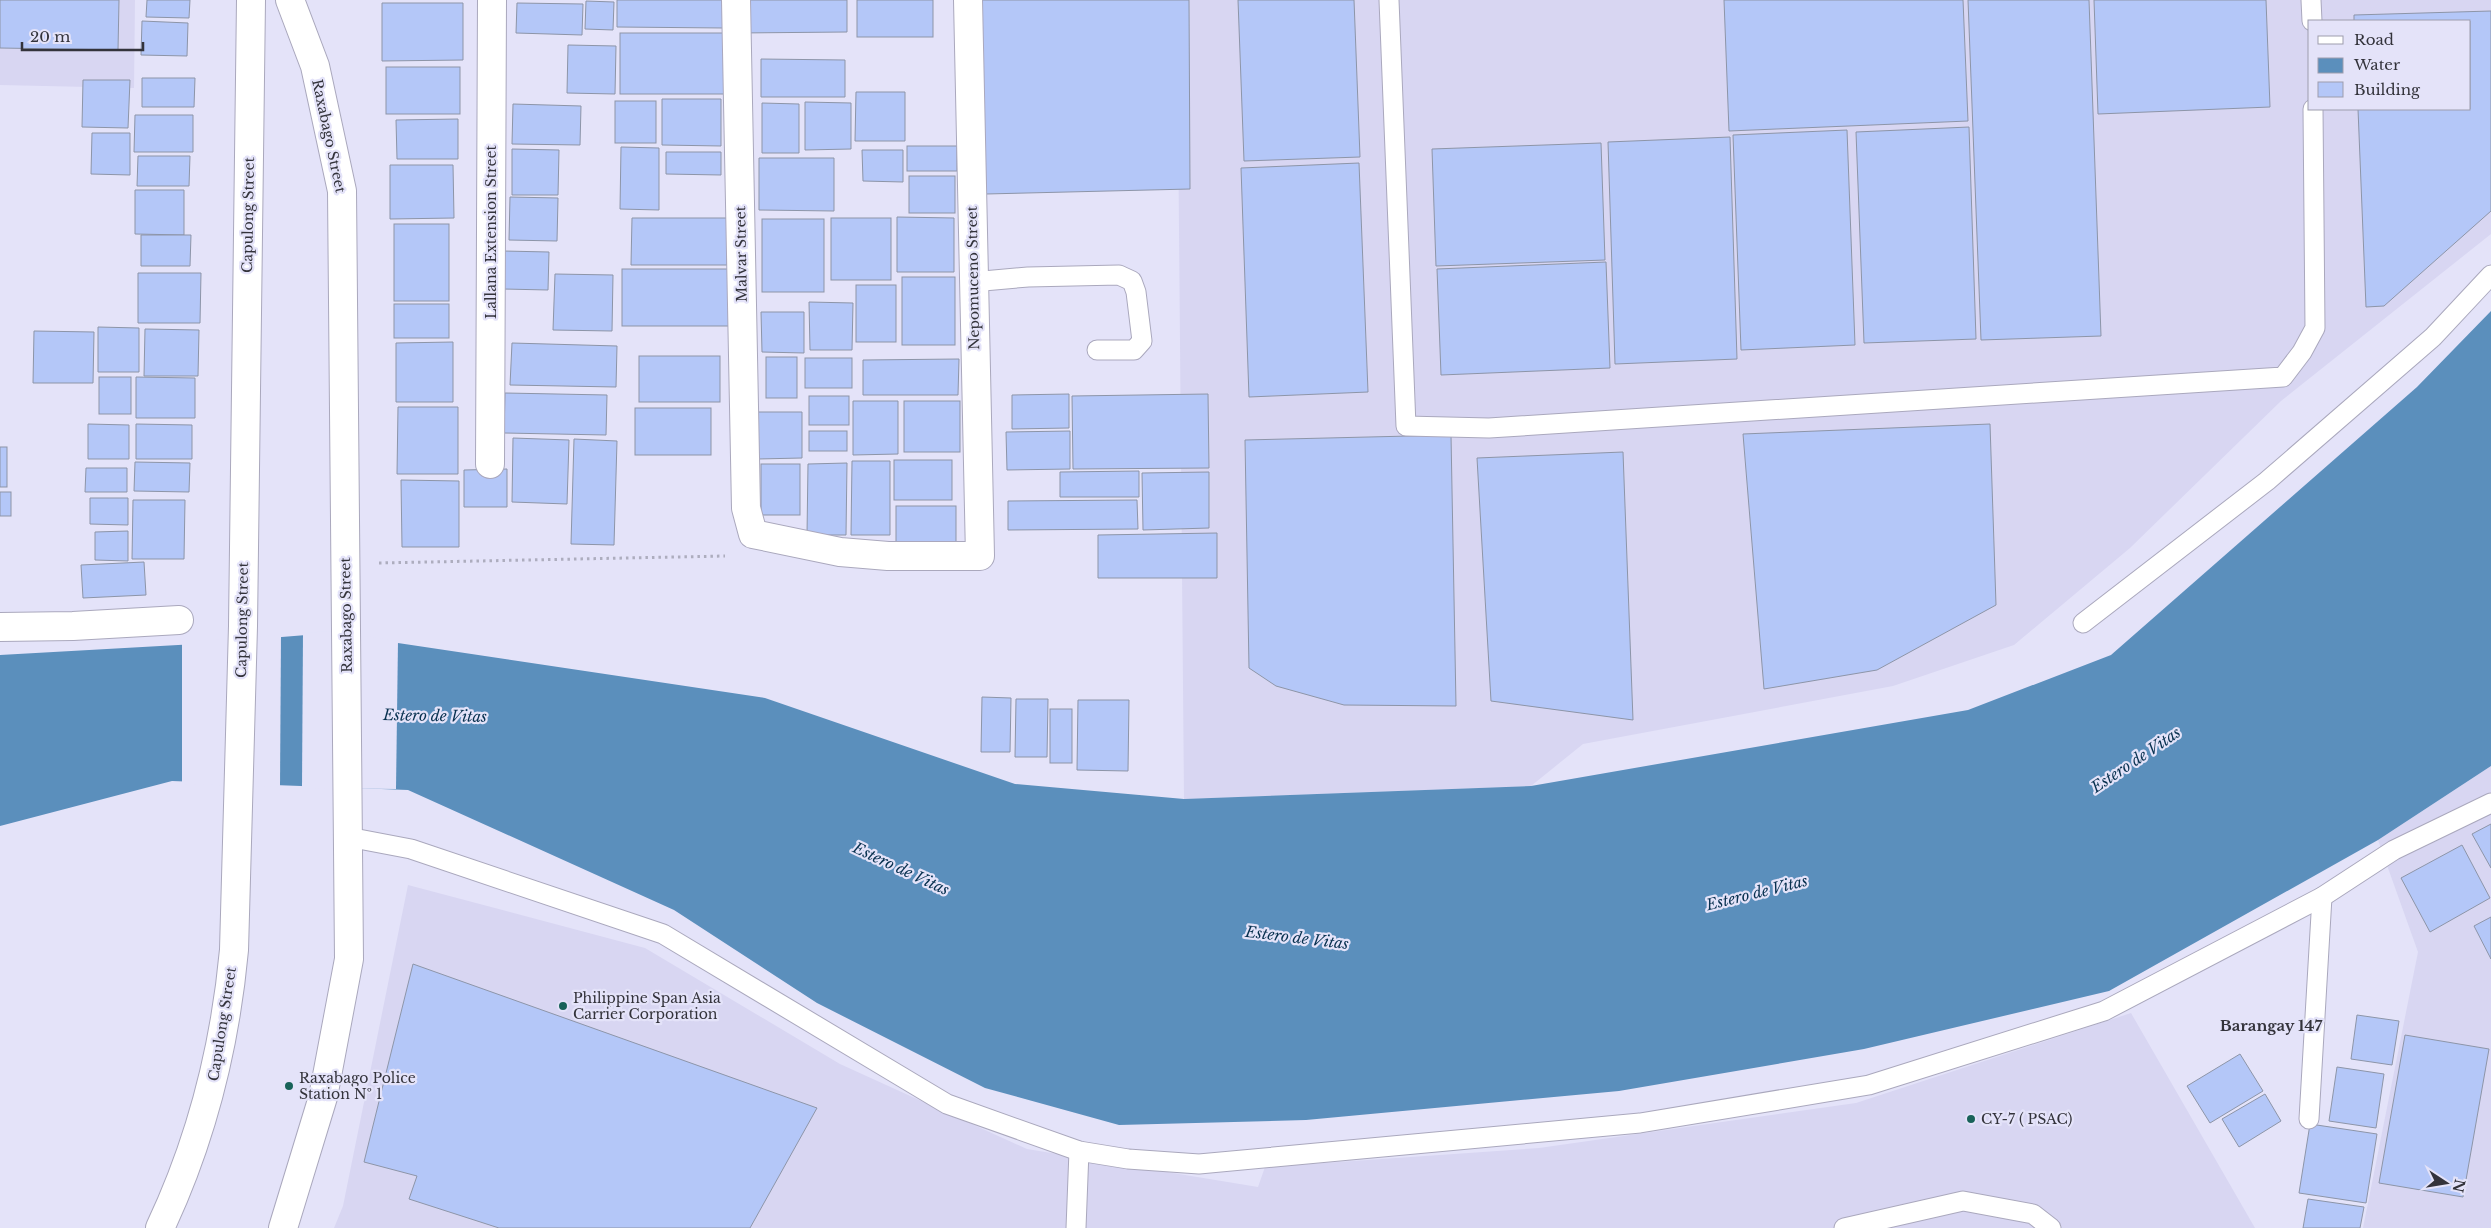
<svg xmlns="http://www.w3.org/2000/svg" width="2491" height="1228" font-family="'Libre Baskerville',serif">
<rect width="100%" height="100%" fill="#e4e3f9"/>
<g fill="#d8d6f2" fill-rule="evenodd">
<polygon points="0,0 135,0 134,88 0,85"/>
<path d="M1177,0h1314v234l-210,167 -151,147 -116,97 -121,41 -310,58 -52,42 -347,13zM2310,21h160v88h-160z"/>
<polygon points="2491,766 2491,1228 2363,1228 2418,952 2378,840"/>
<polygon points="408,885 645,948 840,1064 1027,1149 1258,1187 1265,1167 1539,1148 1856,1103 2131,1013 2255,1228 334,1228 343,1206"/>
</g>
<polygon fill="#5b8fbc" points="2491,311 2491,766 2378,840 2109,991 1864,1049 1619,1091 1306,1120 1119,1125 985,1088 817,1003 674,910 408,790 172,781 0,826 0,655 196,644 331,633 765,698 1015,784 1184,799 1531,786 1968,710 2111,655 2417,387"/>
<g fill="#e4e3f9">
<polygon points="331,631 398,641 396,789 302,788 303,633"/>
<polygon points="281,635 280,787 182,784 182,642"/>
</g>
<g fill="#b4c7f8" stroke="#8d95a8">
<polygon points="0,0 119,0 118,50 0,48"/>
<polygon points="147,0 190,0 189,18 146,17"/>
<polygon points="617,0 724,0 724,28 617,27"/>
<polygon points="739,0 847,0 847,32 739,33"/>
<rect x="857" y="0" width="76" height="37"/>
<polygon points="981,0 1189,0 1190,189 986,194"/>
<polygon points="1238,0 1354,0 1360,157 1244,161"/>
<polygon points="1724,0 1963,0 1968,121 1729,131"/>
<polygon points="1968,0 2089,0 2101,336 1981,340"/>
<polygon points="2094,0 2266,0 2270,107 2098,114"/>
<polygon points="586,1 614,2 613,30 585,29"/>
<polygon points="382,3 463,3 463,60 382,61"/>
<polygon points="517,3 583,4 582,35 516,33"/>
<polygon points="2491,11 2491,211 2384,306 2366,307 2358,109 2470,109 2470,21 2354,21 2354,15"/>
<polygon points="142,21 188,23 187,56 141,55"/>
<rect x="620" y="33" width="104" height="61"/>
<polygon points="568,45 616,46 615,94 567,93"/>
<polygon points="761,59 845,60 845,97 761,97"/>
<rect x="386" y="67" width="74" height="47"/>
<polygon points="142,78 195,78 194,107 142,107"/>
<polygon points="83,80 130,80 128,128 82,127"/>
<polygon points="856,92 905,92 905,141 855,141"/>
<polygon points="662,99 721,99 721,146 662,145"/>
<rect x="615" y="101" width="41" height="42"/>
<polygon points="805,102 851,103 851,149 805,150"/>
<polygon points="762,103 799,104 799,153 762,153"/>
<polygon points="513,104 581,106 580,145 512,144"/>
<polygon points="135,115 193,115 193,152 134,152"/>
<polygon points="458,119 458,159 397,159 396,120"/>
<polygon points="1969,127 1976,339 1864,343 1856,132"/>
<polygon points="1847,130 1855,345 1741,350 1733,135"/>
<polygon points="92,133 130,133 130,175 91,174"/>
<polygon points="1730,137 1737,359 1615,364 1608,142"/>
<polygon points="1601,143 1605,260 1436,266 1432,149"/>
<rect x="907" y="146" width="50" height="25"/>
<polygon points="621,147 659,148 659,210 620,209"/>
<polygon points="512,149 559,150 558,195 512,195"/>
<polygon points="862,150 903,150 903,182 863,181"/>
<polygon points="666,152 721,152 721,175 666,174"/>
<polygon points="138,156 190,156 189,186 137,186"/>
<polygon points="759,158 834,158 834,211 759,210"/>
<polygon points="1359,163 1368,392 1249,397 1241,168"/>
<polygon points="390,165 453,165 454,218 390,219"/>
<rect x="909" y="176" width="46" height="37"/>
<polygon points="135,190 184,190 184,235 135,234"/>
<polygon points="510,197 558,198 557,241 509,240"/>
<polygon points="897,217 954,218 954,272 897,272"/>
<polygon points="632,218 727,218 727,265 631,265"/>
<rect x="831" y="218" width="60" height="62"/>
<rect x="762" y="219" width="62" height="73"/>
<rect x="394" y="224" width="55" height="77"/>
<polygon points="141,235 191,235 190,266 141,266"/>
<polygon points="503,251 549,252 548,290 503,289"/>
<polygon points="1606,262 1610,368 1441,375 1437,269"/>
<rect x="622" y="269" width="107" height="57"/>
<polygon points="138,273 201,273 200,323 138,323"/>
<polygon points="555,274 613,275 612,331 553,330"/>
<rect x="902" y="277" width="53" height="68"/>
<rect x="856" y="285" width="40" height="57"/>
<polygon points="809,302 853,303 852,350 810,350"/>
<rect x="394" y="304" width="55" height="34"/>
<polygon points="761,312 804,312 804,353 762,352"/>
<polygon points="98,327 139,328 139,372 98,372"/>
<polygon points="145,329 199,330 198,376 144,376"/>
<polygon points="34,331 94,332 93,383 33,383"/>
<polygon points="453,342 453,402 396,402 396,343"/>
<polygon points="512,343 617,346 616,387 510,385"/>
<rect x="639" y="356" width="81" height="46"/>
<rect x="766" y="357" width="31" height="41"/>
<rect x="805" y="358" width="47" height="30"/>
<polygon points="959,359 958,395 863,395 863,360"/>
<rect x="99" y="377" width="32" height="37"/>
<polygon points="136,377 195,378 195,418 136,418"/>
<polygon points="505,393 607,395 606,435 504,433"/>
<polygon points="1069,394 1069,428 1012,429 1012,395"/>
<polygon points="1208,394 1209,468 1073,469 1072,396"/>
<rect x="809" y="396" width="40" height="29"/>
<polygon points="853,401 898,401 898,454 853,455"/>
<rect x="904" y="401" width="56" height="51"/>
<polygon points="398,407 458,407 458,474 397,474"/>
<rect x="635" y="408" width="76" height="47"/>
<polygon points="758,412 802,412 802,458 758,459"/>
<polygon points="88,424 129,425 129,459 88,459"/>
<polygon points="136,424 192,425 192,459 136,459"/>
<polygon points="1990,424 1996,605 1877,670 1764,689 1743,434"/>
<rect x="809" y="431" width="38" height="20"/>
<polygon points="1070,431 1070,469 1007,470 1006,432"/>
<polygon points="1451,435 1456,706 1344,705 1276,686 1249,668 1245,440"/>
<polygon points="513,438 569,440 567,504 512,502"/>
<polygon points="574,439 617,441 614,545 571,544"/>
<rect x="0" y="447" width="7" height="40"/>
<polygon points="1623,452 1633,720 1491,701 1477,458"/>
<rect x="894" y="460" width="58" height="40"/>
<polygon points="852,461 890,461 890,535 851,535"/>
<polygon points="135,462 190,463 189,492 134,491"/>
<polygon points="847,463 846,535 807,535 808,464"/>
<rect x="761" y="464" width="39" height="51"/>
<polygon points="86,468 127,468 127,492 85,492"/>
<polygon points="507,469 507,507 464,507 464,470"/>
<polygon points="1139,471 1139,497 1060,497 1060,472"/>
<polygon points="1209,472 1209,528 1143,530 1142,473"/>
<polygon points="401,480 459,481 459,547 402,547"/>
<rect x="0" y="492" width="11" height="24"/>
<polygon points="90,498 128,498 128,525 90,524"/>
<polygon points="133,500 185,500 184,559 132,559"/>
<polygon points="1137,500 1138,529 1008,530 1008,501"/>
<rect x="896" y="506" width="60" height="36"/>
<polygon points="128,531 128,561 95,560 95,532"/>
<polygon points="1217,533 1217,578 1098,578 1098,535"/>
<polygon points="144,562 146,595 83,598 81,565"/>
<polygon points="982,697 1011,698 1010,752 981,752"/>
<polygon points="1016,699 1048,699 1047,757 1015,757"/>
<polygon points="1078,700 1129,700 1128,771 1077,770"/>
<rect x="1050" y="709" width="22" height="54"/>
<polygon points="2491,824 2491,868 2472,834"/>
<polygon points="2462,845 2490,898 2430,932 2401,878"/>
<polygon points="2491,917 2491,959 2474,926"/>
<polygon points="413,964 817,1108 750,1228 499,1228 409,1199 417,1176 364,1162"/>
<polygon points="2357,1015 2399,1021 2392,1065 2351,1059"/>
<polygon points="2405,1035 2489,1049 2463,1197 2379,1183"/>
<polygon points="2240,1054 2263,1091 2210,1123 2187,1086"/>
<polygon points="2337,1067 2384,1074 2376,1128 2329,1121"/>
<polygon points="2265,1094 2281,1121 2239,1147 2222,1119"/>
<polygon points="2310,1124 2377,1134 2366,1203 2299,1193"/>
<polygon points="2308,1199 2364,1207 2360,1228 2303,1228"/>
</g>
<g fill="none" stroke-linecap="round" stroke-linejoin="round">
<g stroke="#aaa8bd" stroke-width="21">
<g id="lane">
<polyline points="1389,0 1406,426 1489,428 2283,377 2302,352 2315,328 2313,109"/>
<polyline points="2311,0 2312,21"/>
<polyline points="972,282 1028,277 1119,275 1132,281 1136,292 1142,341 1134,350 1097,350"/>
<polyline points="2083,623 2267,481 2433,337 2491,275"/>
<polyline points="348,837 411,849 663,934 947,1104 1079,1151 1128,1159 1199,1164 1640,1123 1869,1085 2104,1011 2322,897 2394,850 2491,803"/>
<polyline points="2309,1119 2322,897"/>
<polyline points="1076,1228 1079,1151"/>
<polyline points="1844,1228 1963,1201 2033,1214 2051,1228"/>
</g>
</g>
<g stroke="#aaa8bd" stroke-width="30">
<g id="street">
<polyline points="736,0 746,508 753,534 840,552 888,556 980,556 968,0"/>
<polyline points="490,464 492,0"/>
<polyline points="0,627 73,626 179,620"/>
</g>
</g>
<g stroke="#aaa8bd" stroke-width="30">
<polyline id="secondary" points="283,1228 323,1097 349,959 342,191 315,66 290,0"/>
</g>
<g stroke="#aaa8bd" stroke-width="30">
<path id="primary" d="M160,1228c42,-89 65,-181 74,-278l9,-324 8,-626"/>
</g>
<polyline stroke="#adadbe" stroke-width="3" stroke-dasharray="2.5 4" stroke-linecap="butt" points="379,563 725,556"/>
<use href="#lane" stroke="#fff" stroke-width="19"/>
<use href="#street" stroke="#fff" stroke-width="28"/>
<use href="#secondary" stroke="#fff" stroke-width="28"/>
<use href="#primary" stroke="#fff" stroke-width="28"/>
</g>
<g fill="#186259" stroke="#e4e3f9" stroke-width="2">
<circle cx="563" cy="1006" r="5"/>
<circle cx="289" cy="1086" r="5"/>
<circle cx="1971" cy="1119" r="5"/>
</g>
<g text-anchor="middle" stroke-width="4.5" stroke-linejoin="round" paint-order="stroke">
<g font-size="14" fill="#33333b" stroke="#e4e3f9">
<text transform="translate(329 136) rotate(78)" y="5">Raxabago Street</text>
<text transform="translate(248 215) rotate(-89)" y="5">Capulong Street</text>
<text transform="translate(491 232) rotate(-90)" y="5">Lallana Extension Street</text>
<text transform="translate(741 254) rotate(-91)" y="5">Malvar Street</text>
<text transform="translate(973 278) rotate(-91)" y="5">Nepomuceno Street</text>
<text transform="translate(346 615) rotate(-91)" y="5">Raxabago Street</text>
<text transform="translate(242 620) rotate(-89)" y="5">Capulong Street</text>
<text transform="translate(222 1024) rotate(-81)" y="5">Capulong Street</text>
</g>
<g font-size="14" fill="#33333b" stroke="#e4e3f9" text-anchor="start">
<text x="573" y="1003">Philippine Span Asia<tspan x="573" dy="16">Carrier Corporation</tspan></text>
<text x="299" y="1083">Raxabago Police<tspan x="299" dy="16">Station № 1</tspan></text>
<text x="1981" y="1124">CY-7 ( PSAC)</text>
</g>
<g font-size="15" font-style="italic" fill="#07304f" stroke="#e4e3f9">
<text transform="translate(435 716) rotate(1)" y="5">Estero de Vitas</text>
<text transform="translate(2136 760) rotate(-34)" y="5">Estero de Vitas</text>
<text transform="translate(901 869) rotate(25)" y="5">Estero de Vitas</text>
<text transform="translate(1757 893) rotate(-14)" y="5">Estero de Vitas</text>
<text transform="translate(1297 938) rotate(7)" y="5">Estero de Vitas</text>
</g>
<g font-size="15" font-weight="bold" fill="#33333b" stroke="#e4e3f9">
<text x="2271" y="1031">Barangay 147</text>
</g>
</g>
<rect x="2308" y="20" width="162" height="90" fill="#e4e3f9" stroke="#9d9dad"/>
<rect x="2318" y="36" width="25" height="8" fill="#ffffff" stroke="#9d9dad"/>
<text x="2354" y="45" font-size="15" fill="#33333b">Road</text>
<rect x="2318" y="58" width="25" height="15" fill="#5b8fbc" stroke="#9d9dad"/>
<text x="2354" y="70" font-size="15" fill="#33333b">Water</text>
<rect x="2318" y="82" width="25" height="15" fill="#b4c7f8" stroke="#9d9dad"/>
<text x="2354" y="95" font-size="15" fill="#33333b">Building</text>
<g transform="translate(2446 1183) rotate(102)" stroke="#e4e3f9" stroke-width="4" paint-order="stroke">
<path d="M0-4L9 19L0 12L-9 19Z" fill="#33333b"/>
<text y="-8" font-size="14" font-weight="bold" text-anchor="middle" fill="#33333b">N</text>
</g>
<path d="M22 42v8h121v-8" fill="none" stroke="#33333b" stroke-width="2.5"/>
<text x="30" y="42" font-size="15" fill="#33333b" stroke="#e4e3f9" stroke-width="4" paint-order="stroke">20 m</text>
</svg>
